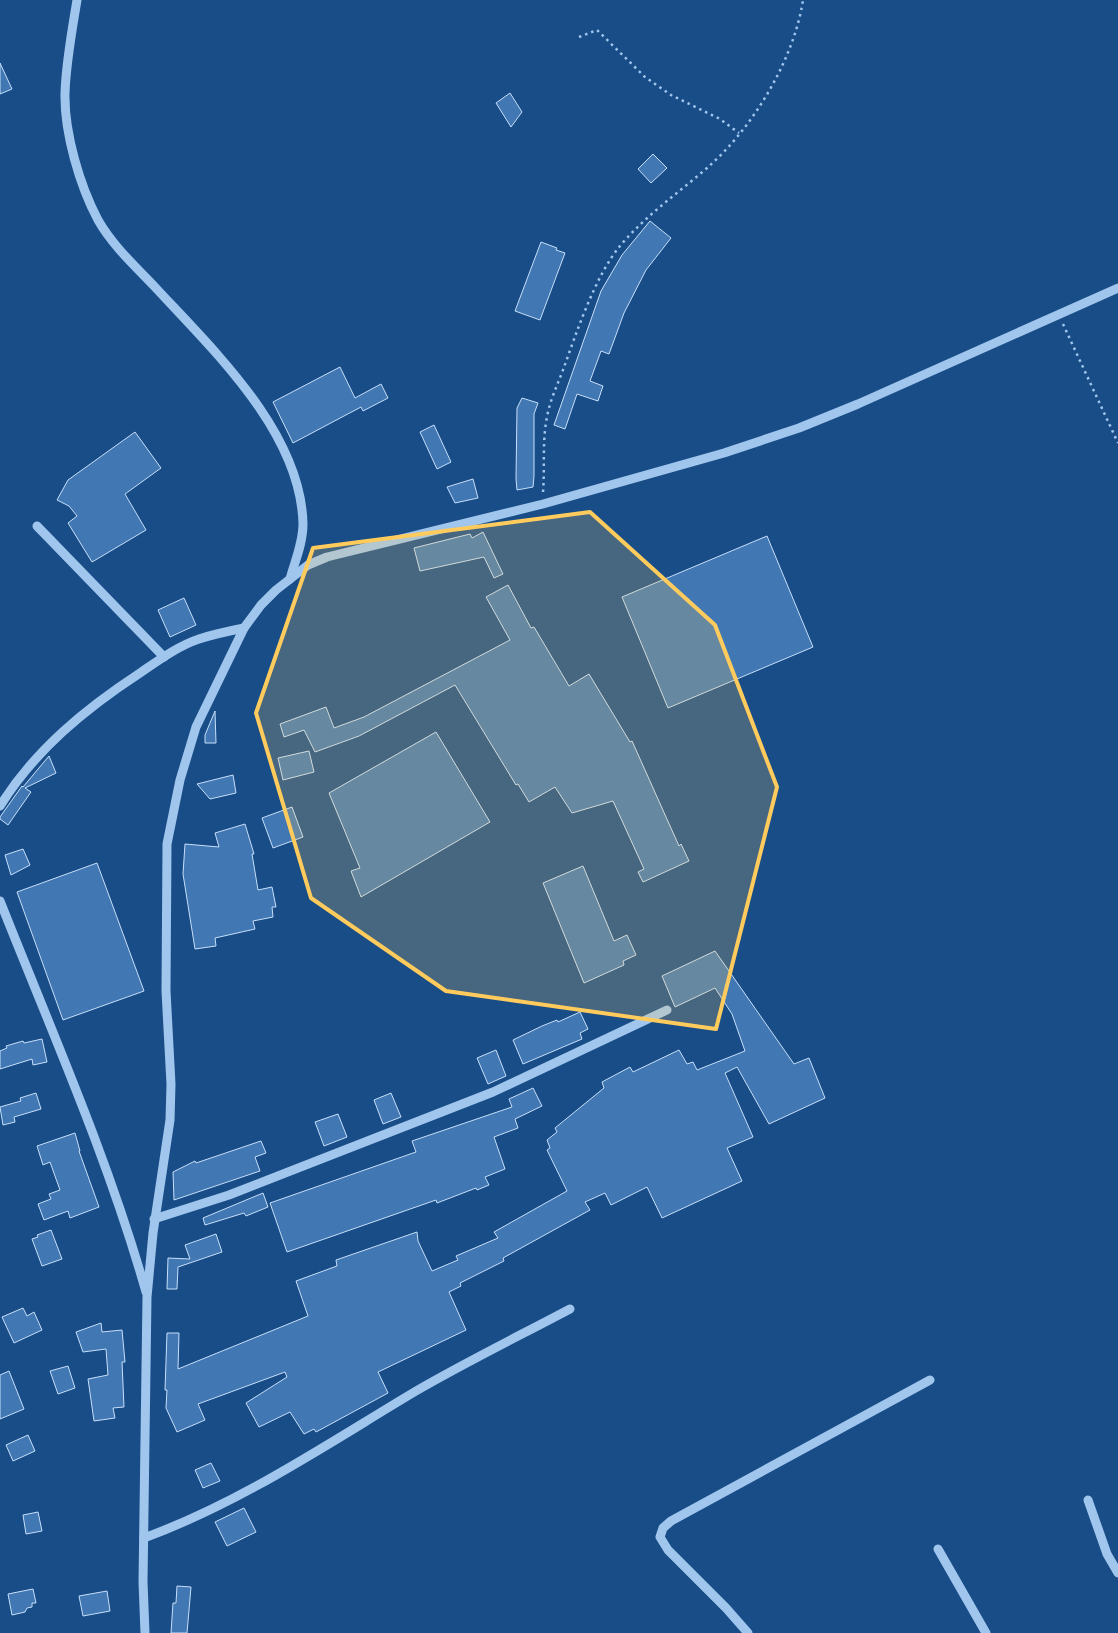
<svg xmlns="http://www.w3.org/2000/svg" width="1118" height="1633" font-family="'PT Sans',sans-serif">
<rect width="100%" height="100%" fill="#194d88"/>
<g fill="#4177b2" stroke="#c7dffa">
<polygon points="0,63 12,89 0,94"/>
<polygon points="510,93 522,112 511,127 496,103"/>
<polygon points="653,154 667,168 651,183 638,169"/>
<polygon points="650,221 671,238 646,270 624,313 609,354 601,351 590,381 603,386 598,401 577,394 565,429 554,425 601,291 622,255"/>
<polygon points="541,242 557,248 556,250 565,253 540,320 515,311"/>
<polygon points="340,367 355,398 381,384 388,398 363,411 361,407 293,443 273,402"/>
<polygon points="522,398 538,403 534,414 534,476 533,487 517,490 516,479 517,408"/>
<polygon points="434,425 451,462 437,469 420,432"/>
<polygon points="135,432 161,468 125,494 146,530 92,562 68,523 77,516 69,506 57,500 68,480"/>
<polygon points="473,479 478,498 455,503 447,487"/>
<polygon points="483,532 503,574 494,578 484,557 420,571 414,548 470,534 472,538"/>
<polygon points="767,536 813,647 668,708 622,597"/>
<polygon points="508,585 531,628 534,627 569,686 589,674 630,742 632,741 679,846 681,844 689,861 643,882 638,872 644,869 613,801 572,813 555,787 529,802 518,784 516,785 455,685 359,736 315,752 304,730 284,737 280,724 326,707 334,728 364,717 510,640 486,597"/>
<polygon points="184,598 196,625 170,637 158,610"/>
<polygon points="215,711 216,743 205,743 205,735"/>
<polygon points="436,732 490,822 361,897 351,871 360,868 329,793"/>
<polygon points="309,751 314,772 283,780 278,758"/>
<polygon points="49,756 56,773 25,788 31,792 8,825 0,819 0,817 22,786 23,787"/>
<polygon points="233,775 236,793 210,799 197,784"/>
<polygon points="292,807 303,837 273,848 262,818"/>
<polygon points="245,824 254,854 252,854 258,890 272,887 276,907 272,907 273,917 253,921 255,929 215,938 216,946 195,949 183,874 185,844 219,847 215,833"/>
<polygon points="23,849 30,865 11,875 5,855"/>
<polygon points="97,863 144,991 63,1020 17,892"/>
<polygon points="583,866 614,941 627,935 636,955 623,961 624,965 584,983 543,883"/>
<polygon points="715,951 794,1064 809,1058 825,1098 769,1124 737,1067 725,1073 753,1137 727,1148 742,1181 662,1218 647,1187 611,1205 605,1193 585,1202 590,1210 503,1258 504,1261 460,1283 461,1286 449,1292 466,1330 378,1372 388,1393 316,1432 314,1429 304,1434 290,1412 259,1427 246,1403 287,1377 285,1372 198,1404 205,1420 177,1432 166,1408 167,1390 165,1390 167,1333 179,1333 178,1369 308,1316 296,1281 337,1266 336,1260 417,1232 418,1241 432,1271 458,1260 456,1256 498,1238 494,1232 567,1191 547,1150 550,1148 547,1140 557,1132 555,1128 604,1088 602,1082 630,1067 633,1072 679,1050 687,1064 693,1062 697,1070 745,1051 732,1014 715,988 675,1007 662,976"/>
<polygon points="580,1012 588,1029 580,1033 582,1039 523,1064 513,1040 542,1026 557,1020 558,1022"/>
<polygon points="42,1039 47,1062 33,1065 32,1059 0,1069 0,1051 7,1048 6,1046 23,1041 24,1043"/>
<polygon points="496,1050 506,1076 488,1084 477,1058"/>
<polygon points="533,1088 542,1106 515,1119 518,1128 494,1137 505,1169 485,1177 489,1185 477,1190 476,1188 437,1203 436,1200 287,1252 270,1203 416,1152 412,1141 512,1107 509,1099"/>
<polygon points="36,1093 41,1109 14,1117 15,1122 3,1125 0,1107 21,1101 20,1098"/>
<polygon points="391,1093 401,1117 383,1124 374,1100"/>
<polygon points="338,1114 347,1137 324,1146 315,1122"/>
<polygon points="75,1133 80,1151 79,1151 99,1207 70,1218 68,1211 44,1220 38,1204 51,1199 49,1194 60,1190 50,1162 43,1165 37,1146"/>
<polygon points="261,1141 266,1153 255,1157 260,1171 174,1200 173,1172 195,1161 196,1163"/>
<polygon points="263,1193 268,1207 246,1216 244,1213 205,1225 203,1218"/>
<polygon points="51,1230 62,1259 42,1266 32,1239 38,1237 37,1235"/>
<polygon points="216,1234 222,1252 178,1267 177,1289 167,1289 168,1258 190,1259 185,1245"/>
<polygon points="23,1308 27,1316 34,1312 42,1330 14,1343 2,1317"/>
<polygon points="101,1323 102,1332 122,1330 125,1362 122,1362 124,1407 113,1408 115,1418 94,1421 88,1379 108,1375 106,1349 83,1352 76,1332"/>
<polygon points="68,1366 75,1388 58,1394 50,1371"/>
<polygon points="9,1371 24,1409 0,1419 0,1375"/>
<polygon points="28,1435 35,1451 13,1461 6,1445"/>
<polygon points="211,1463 220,1481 203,1488 195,1470"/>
<polygon points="244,1508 256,1532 227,1546 215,1522"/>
<polygon points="38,1512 42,1531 26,1534 23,1515"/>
<polygon points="177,1586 191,1587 187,1633 171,1633 173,1603 176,1603"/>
<polygon points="33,1589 36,1603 32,1603 32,1607 27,1608 25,1612 12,1615 8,1594"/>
<polygon points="107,1591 110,1611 83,1616 79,1596"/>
</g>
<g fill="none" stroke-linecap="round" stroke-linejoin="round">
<g stroke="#a1c6ed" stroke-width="2.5" stroke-dasharray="2.5 4" stroke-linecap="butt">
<polyline points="579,37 597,30 645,77 671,95 720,119 739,133"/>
<polyline points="1063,324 1118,443"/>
<path d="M543,492c2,-25 -1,-51 4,-75 3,-17 10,-31 16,-47 13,-36 32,-94 57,-124 25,-30 57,-52 87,-78 45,-39 87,-108 96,-168"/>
</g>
<g stroke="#a1c6ed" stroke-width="9">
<path d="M77,0c-5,31 -11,62 -12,93 -1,40 15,93 33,127 15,26 36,45 56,66 59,64 147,146 149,238 0,19 -8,37 -13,55"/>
<polyline points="37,526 164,657"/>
<path d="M0,806c35,-56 85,-97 140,-133 19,-13 38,-27 59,-34 15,-5 30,-8 45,-11"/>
<path d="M0,901c51,129 108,257 146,391"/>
<polyline points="154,1219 229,1195 493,1092 667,1010"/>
<polyline points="1088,1500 1107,1554 1118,1573"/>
<path d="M144,1538c98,-36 183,-94 272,-147 50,-29 103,-55 154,-82"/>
<polyline points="938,1549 986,1633"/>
<polyline points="145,1633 143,1582 147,1297 153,1233 170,1120 171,1084 166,991 167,844 180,780 196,727 244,628 261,605 276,590 308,565 327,557 543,504 724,453 799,428 858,404 1118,288"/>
<polyline points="748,1633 726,1608 668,1550 660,1537 663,1528 671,1521 930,1380"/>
</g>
</g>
<path fill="#ffcb5d" fill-opacity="0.2" stroke="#ffcb5d" stroke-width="4" stroke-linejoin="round" d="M590,512l125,113 62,162 -61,242 -270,-38 -135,-93 -55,-185 57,-165z"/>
</svg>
